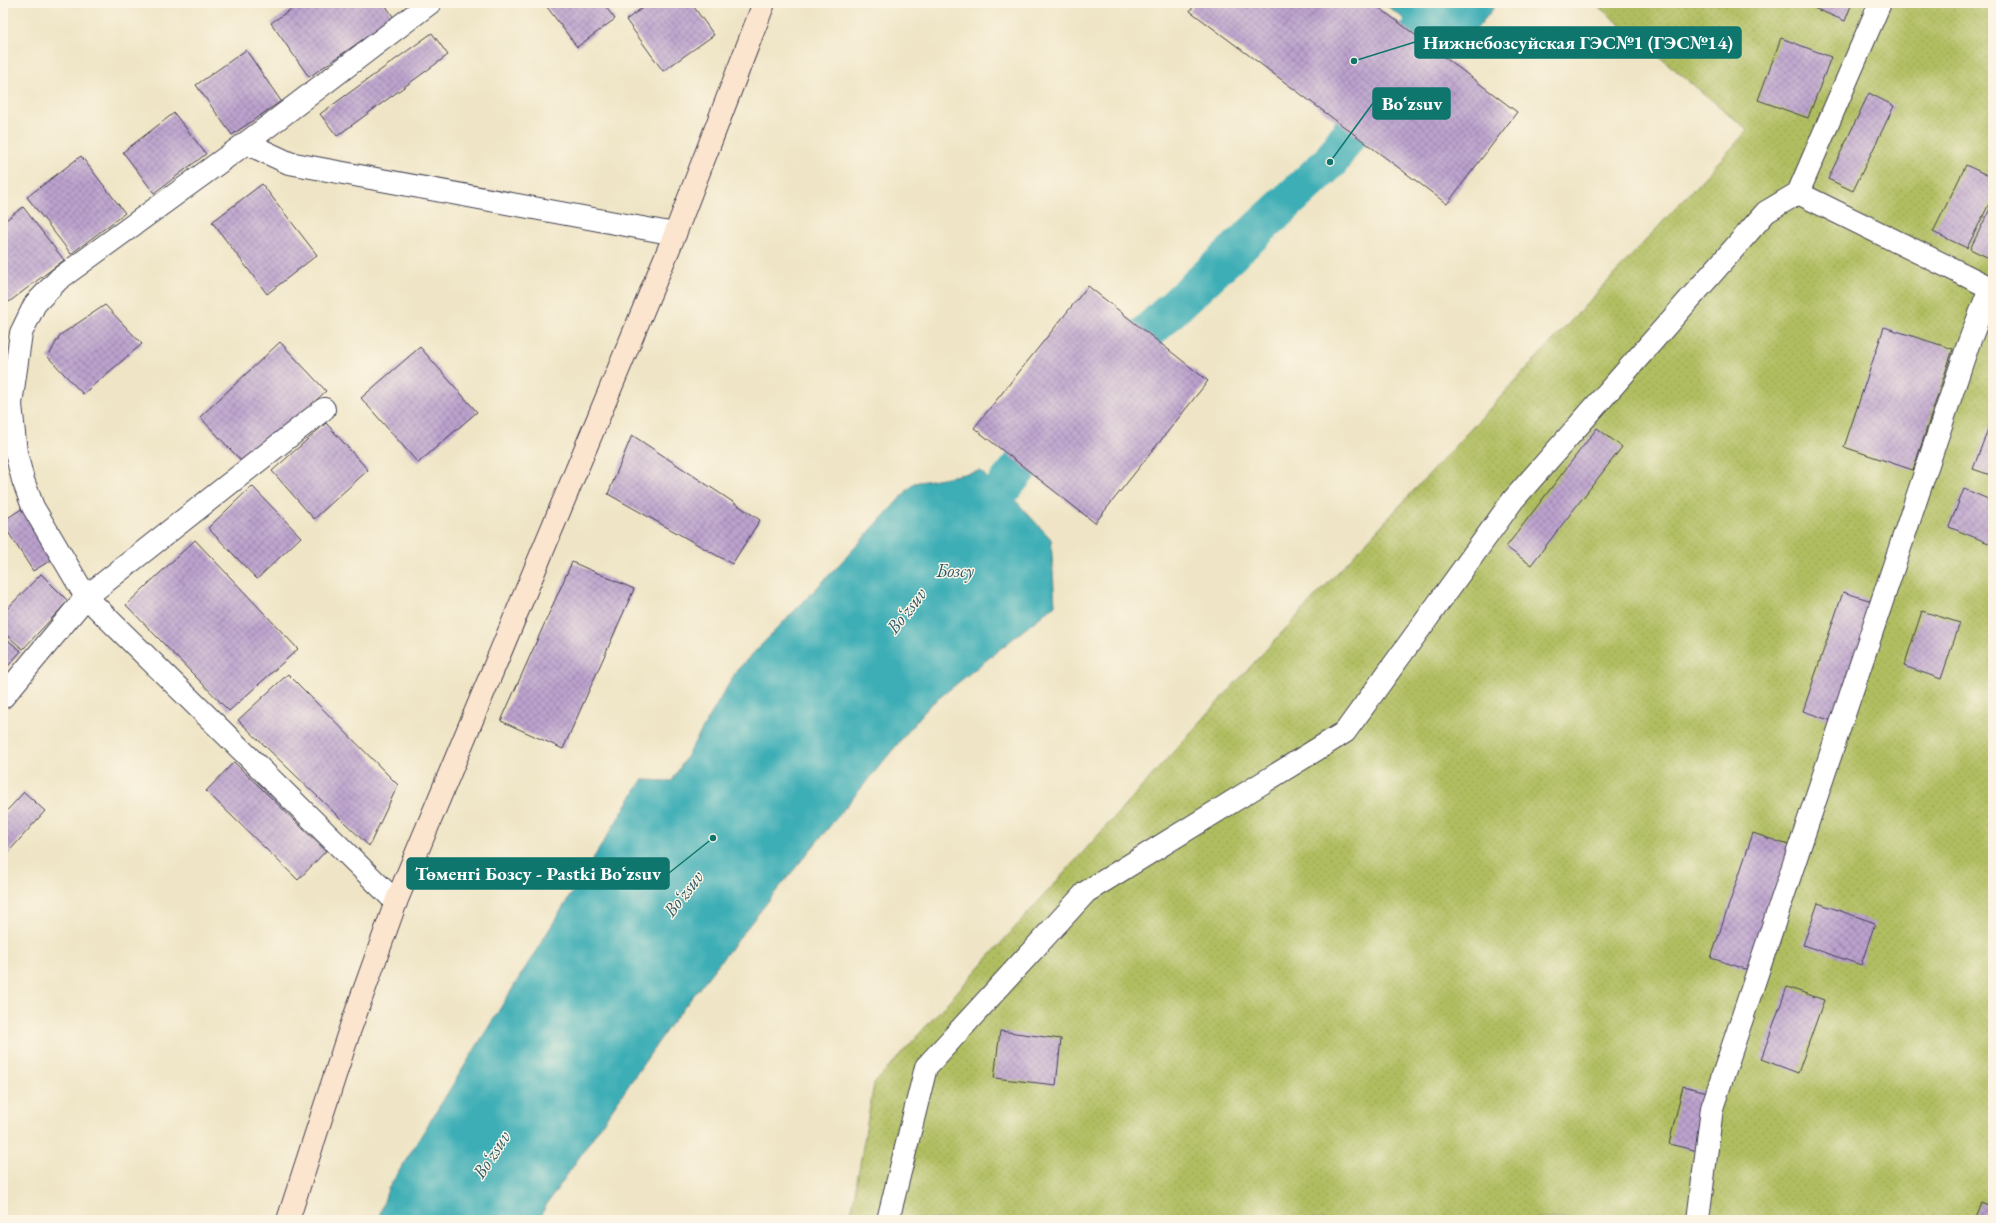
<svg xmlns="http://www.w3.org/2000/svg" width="1996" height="1223" font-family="'EB Garamond',serif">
<defs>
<pattern id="garden-dots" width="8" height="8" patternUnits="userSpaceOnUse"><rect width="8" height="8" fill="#b1be60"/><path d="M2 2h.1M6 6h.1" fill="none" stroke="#98a354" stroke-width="1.8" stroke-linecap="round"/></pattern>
<pattern id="building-cross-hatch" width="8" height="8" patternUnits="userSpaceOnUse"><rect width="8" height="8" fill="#bca2ce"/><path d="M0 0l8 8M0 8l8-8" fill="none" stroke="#9884a8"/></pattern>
</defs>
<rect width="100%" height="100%" fill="#fcf5e5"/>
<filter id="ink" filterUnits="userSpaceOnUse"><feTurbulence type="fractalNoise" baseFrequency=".025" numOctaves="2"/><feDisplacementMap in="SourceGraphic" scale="8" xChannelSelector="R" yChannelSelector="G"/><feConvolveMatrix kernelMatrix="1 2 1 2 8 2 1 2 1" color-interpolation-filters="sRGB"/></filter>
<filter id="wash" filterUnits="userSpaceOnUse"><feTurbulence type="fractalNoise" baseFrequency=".012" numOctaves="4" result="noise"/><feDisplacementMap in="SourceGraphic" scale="16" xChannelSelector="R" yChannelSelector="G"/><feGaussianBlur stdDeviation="0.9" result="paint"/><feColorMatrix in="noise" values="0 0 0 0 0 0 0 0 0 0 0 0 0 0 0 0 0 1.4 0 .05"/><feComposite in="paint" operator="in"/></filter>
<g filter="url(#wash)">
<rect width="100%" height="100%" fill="#efe5c6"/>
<polygon fill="url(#garden-dots)" stroke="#6a704e" points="1594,3 1993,3 1993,1220 850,1220 874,1084 1239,679 1748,130"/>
<g fill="#3daeb6" stroke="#306878">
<polygon points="1383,3 1498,3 1454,56"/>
<polygon points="981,471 999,492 1012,497 1051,539 1055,605 929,706 773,895 670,1025 545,1207 540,1220 378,1220 388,1189 642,780 672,781 737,670 837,567 914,483"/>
</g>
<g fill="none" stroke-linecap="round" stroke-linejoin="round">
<g stroke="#3daeb6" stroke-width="37">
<polyline points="1109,368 1330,162 1438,3"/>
<polyline points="968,531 1054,425"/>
</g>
</g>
<g id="blocks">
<g fill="url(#building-cross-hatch)">
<polygon points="300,3 384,3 394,18 309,77 271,23"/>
<polygon points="544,3 603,3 615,19 577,47"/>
<polygon points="649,3 691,3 714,35 663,71 626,20"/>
<polygon points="1196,3 1373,3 1517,112 1447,204 1190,11"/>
<polygon points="1802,3 1852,3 1845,21"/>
<polygon points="432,33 448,55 337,136 320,114"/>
<polygon points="1781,38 1831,57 1808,118 1758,100"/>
<polygon points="246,50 281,101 232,135 196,85"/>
<polygon points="1869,93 1894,106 1853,191 1828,179"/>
<polygon points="174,113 206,154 154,193 123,152"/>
<polygon points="81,156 125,213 71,254 27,197"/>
<polygon points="1966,165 1993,178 1993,196 1967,248 1933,232"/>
<polygon points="262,184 317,255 267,294 212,222"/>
<polygon points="1993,203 1993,260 1970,249"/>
<polygon points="23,207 64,260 9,302 3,294 3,222"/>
<polygon points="1088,286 1208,381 1095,523 974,428"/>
<polygon points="105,305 142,344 83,394 48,357 60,335"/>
<polygon points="1884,327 1953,349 1913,470 1844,447"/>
<polygon points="280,342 326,391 246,466 200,417"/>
<polygon points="420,347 477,412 418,463 361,398"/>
<polygon points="1993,416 1993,476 1973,469"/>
<polygon points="326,423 368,470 314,519 272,471"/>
<polygon points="1597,428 1622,447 1531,565 1506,547"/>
<polygon points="632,435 760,520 732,564 608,494"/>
<polygon points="252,486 301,537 257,579 208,528"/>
<polygon points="1964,489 1993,501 1993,540 1991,544 1949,527"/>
<polygon points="26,506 58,556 33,571 3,524 3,521"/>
<polygon points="195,540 298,649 229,711 126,605"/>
<polygon points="572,562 634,589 563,749 501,721"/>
<polygon points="41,574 68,601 23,649 3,632 3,613"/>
<polygon points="1843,592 1875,602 1835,722 1803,711"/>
<polygon points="1922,611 1960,623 1941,679 1904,666"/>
<polygon points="3,636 21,651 3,672"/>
<polygon points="288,674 398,785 369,846 238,720"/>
<polygon points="234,762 326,851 298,880 206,791"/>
<polygon points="24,792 45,811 3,858 3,815"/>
<polygon points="1753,833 1794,847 1752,971 1711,958"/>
<polygon points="1818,903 1875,923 1861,965 1803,945"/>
<polygon points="1787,987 1824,1000 1798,1073 1761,1059"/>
<polygon points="1000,1031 1061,1039 1056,1085 994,1078"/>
<polygon points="1683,1086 1712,1093 1698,1151 1669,1144"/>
<polygon points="1981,1202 1993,1207 1993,1220 1974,1220"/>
</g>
</g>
</g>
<g filter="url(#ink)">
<use href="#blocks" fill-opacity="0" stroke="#413f50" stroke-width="1"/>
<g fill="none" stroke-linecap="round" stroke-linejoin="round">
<g stroke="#413f50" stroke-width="24">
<g id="minor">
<polyline points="246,143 289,163 675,234"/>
<polyline points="1798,193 1993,289"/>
<polyline points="3,697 86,597 324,409"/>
<polyline points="396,902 86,597 33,507 23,480 16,453 11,404 21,333 35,304 59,279 246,143 430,3"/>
<polyline points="888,1220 926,1067 1086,892 1345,732 1513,500 1766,212 1798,193 1880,3"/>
<polyline points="1698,1220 1712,1108 1968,345 1990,288"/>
</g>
</g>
<g stroke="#413f50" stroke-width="24">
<polyline id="secondary" points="288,1220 349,1032 396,902 675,234 764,3"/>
</g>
<use href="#minor" stroke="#fff" stroke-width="22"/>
<use href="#secondary" stroke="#fce5cf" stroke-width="22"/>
</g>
</g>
<g text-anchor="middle" stroke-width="3" stroke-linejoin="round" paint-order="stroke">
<g font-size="19" font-style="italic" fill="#2d5a6c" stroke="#fcf5e5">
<text x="955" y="577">Бозсу</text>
<text transform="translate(906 610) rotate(-52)" y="7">Boʻzsuv</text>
<text transform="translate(683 893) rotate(-52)" y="7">Boʻzsuv</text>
<text transform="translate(491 1154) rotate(-57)" y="7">Boʻzsuv</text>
</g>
</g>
<path fill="none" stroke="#0f766e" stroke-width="1.5" d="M1354 61L1415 42M1330 162L1373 103M713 838L669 873"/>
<g fill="#0f766e" stroke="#fcf5e5" stroke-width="1.5">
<circle cx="1354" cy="61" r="4"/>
<circle cx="1330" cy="162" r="4"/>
<circle cx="713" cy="838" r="4"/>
</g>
<g fill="#0f766e" stroke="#0f766e" stroke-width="1.5">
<rect x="1415" y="27" width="326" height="31" rx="4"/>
<rect x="1373" y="88" width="77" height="31" rx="4"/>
<rect x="407" y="858" width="262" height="31" rx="4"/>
</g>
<g font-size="19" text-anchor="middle" font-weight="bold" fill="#fff">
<text x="1578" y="49">Нижнебозсуйская ГЭС№1 (ГЭС№14)</text>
<text x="1412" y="110">Boʻzsuv</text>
<text x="538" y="880">Төменгі Бозсу - Pastki Boʻzsuv</text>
</g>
<rect width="1996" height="1223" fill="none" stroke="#fcf5e5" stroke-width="16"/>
</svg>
